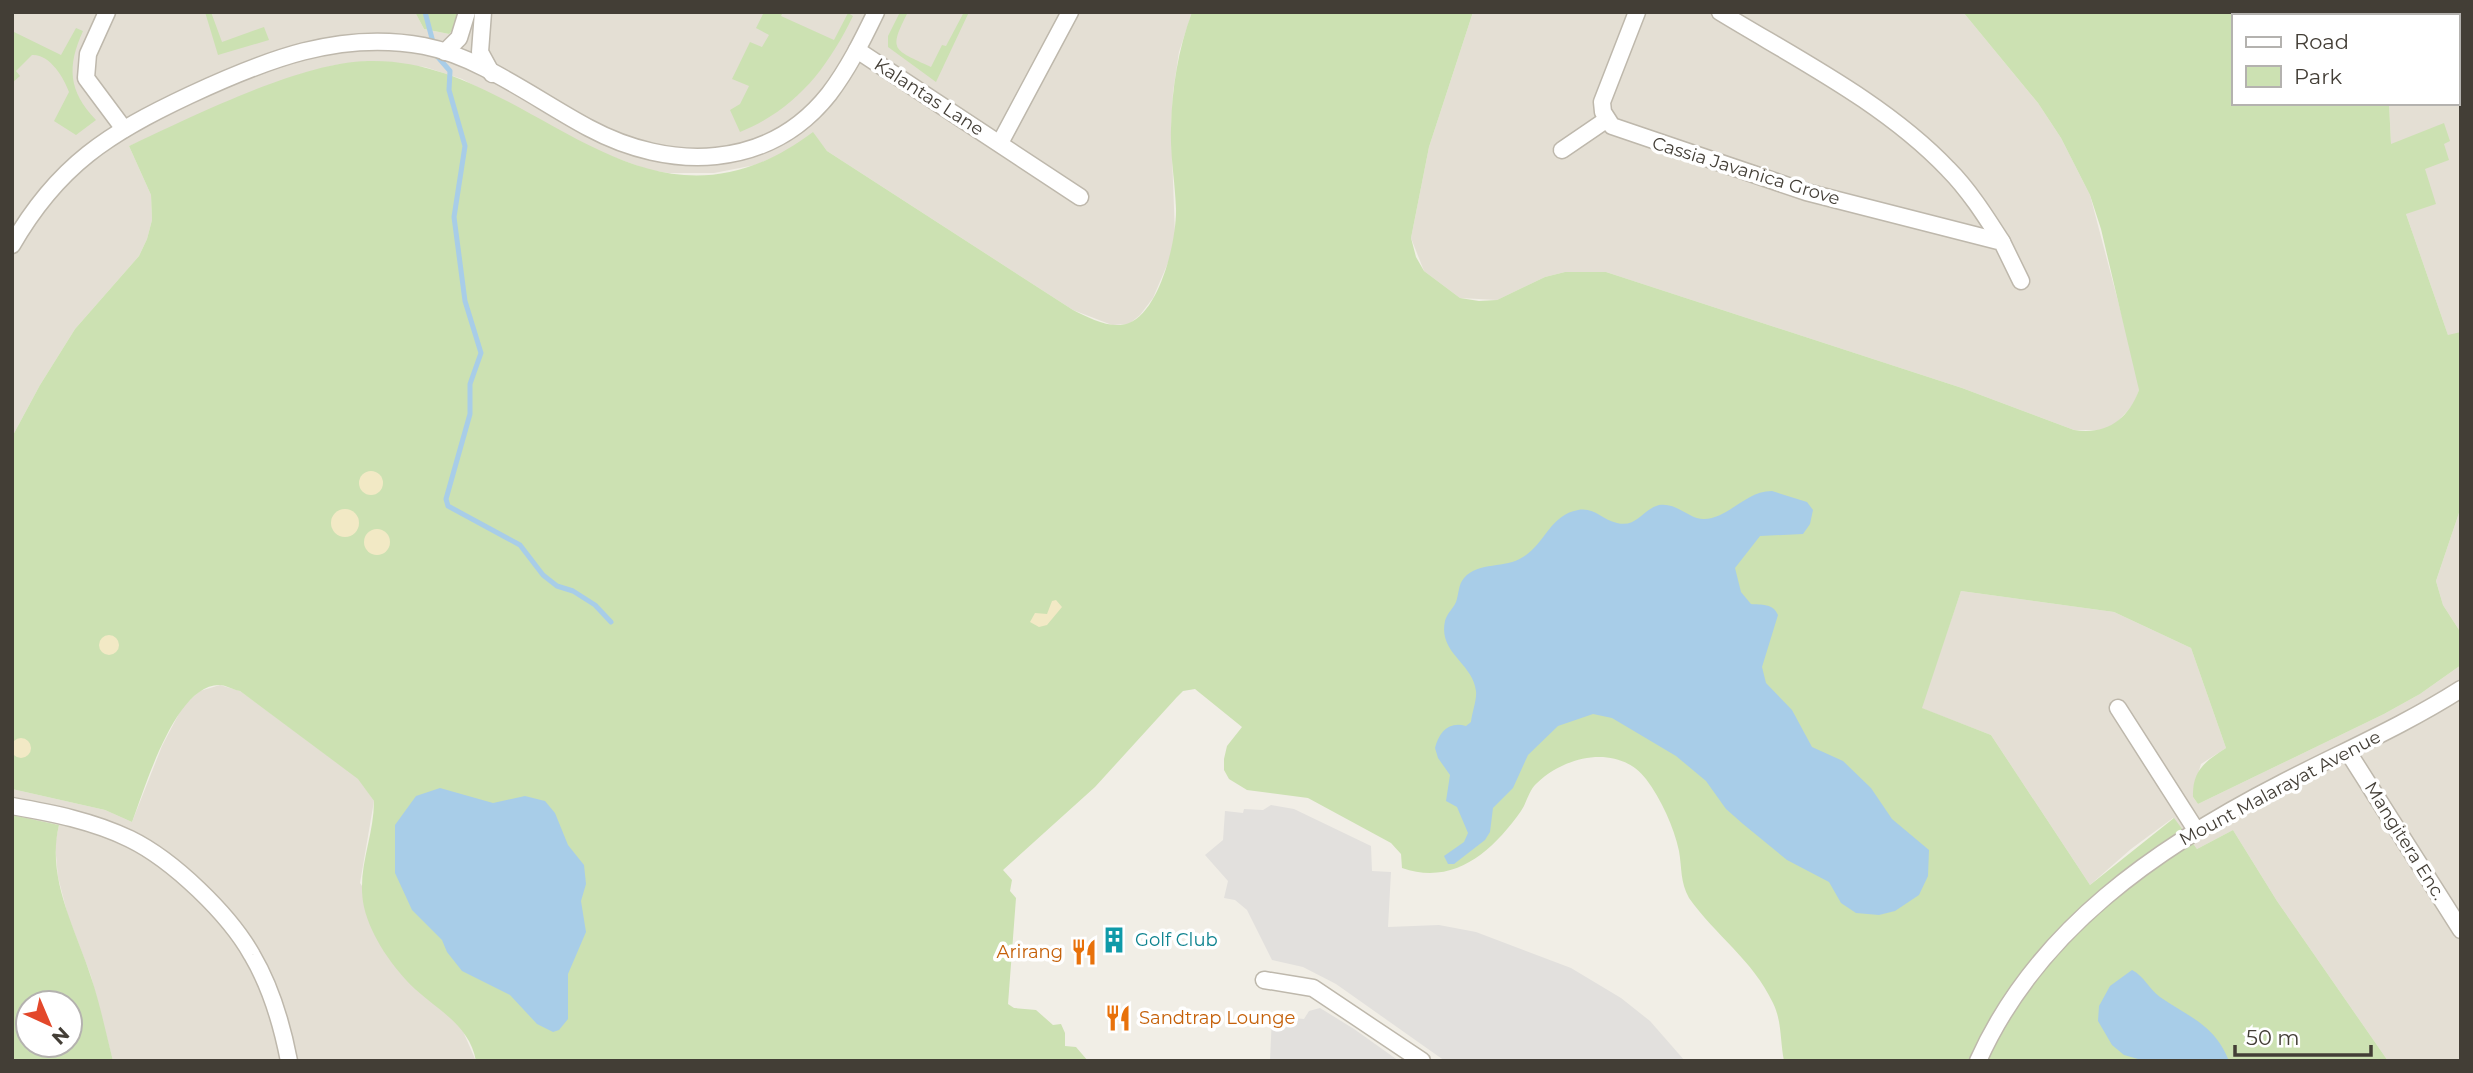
<svg xmlns="http://www.w3.org/2000/svg" width="2473" height="1073" font-family="Montserrat,sans-serif">
<rect width="100%" height="100%" fill="#f1eee6"/>
<g fill="#e4dfd4">
<polygon points="12,12 415,12 424,29 449,34 454,29 458,12 1192,12 1179,52 1173,92 1171,129 1175,235 1170,258 1153,298 1140,315 1129,324 1112,325 1073,310 827,151 813,133 784,153 755,165 714,173 669,173 649,170 589,148 462,79 425,67 368,61 335,65 298,75 129,146 151,195 152,220 147,239 139,256 75,329 40,385 12,437"/>
<polygon points="1473,12 1963,12 2038,103 2061,138 2090,195 2138,377 2139,390 2134,404 2116,423 2104,430 2074,430 1962,388 1606,272 1565,272 1545,277 1497,300 1460,298 1424,271 1411,238 1429,147"/>
<polygon points="2361,12 2461,12 2461,385 2448,335 2406,214 2391,144 2389,103 2457,103 2457,16 2363,16"/>
<polygon points="2461,507 2461,633 2443,605 2436,581"/>
<polygon points="1961,591 2114,612 2191,648 2226,748 2201,764 2193,790 2193,797 2198,804 2384,714 2420,694 2461,665 2461,1061 2388,1061 2277,901 2233,830 2197,849 2173,818 2131,849 2090,885 1991,735 1921,708"/>
<polygon points="220,685 240,691 359,779 374,801 360,883 445,1012 462,1029 476,1061 113,1061 91,976 68,916 58,877 55,844 59,825 12,815 12,789 105,810 132,822 162,746 183,706 200,691"/>
</g>
<g fill="#cce1b2" fill-rule="evenodd">
<polygon points="205,12 211,12 222,42 264,27 269,40 218,55"/>
<polygon points="415,12 458,12 454,29 449,34 424,29"/>
<path d="M764,12h19l-2,4 53,24 14,-27 5,3c-26,53 -57,93 -113,116l-10,-22 10,-6 9,-18 -17,-7 18,-37 12,5 7,-12 -13,-7z"/>
<path d="M900,12h8c-20,39 -15,37 23,55l11,-22 4,1 18,-34h5l-33,70 -48,-35v-11z"/>
<path d="M1192,12h281l-44,135 -18,91 5,19 8,14 36,27 19,3 18,-1 48,-23 20,-5h41l356,116 112,42c32,5 54,-10 65,-40l-38,-161 -11,-34 -29,-57 -23,-35 -75,-91h398l2,4h-130v87h156l2,41 53,-21 6,18 -6,3 5,16 -24,9 11,35 -30,10 42,121 13,-3v175l-25,74 7,24 18,28v32l-41,29 -36,20 -186,90 -5,-7c-1,-27 13,-36 33,-49l-35,-100 -77,-36 -153,-21 -39,117 69,27 99,150 84,-67 23,31 36,-19 44,71 111,160h-604c-4,-20 -2,-40 -11,-58 -20,-43 -58,-68 -84,-105 -9,-16 -7,-30 -10,-47 -5,-24 -18,-52 -33,-72 -28,-36 -81,-23 -109,4 -8,7 -10,19 -16,28 -29,41 -67,75 -119,57l-1,-14 -10,-11 -83,-45 -61,-8 -18,-11 -5,-9v-11l3,-13 15,-19 -47,-38 -12,2 -6,6 -82,90 -92,83 9,10 -2,11 6,7 -8,106 6,4 22,2 17,15 8,-1 4,9v13l11,1 12,14h-612c-6,-35 -38,-51 -61,-72 -22,-21 -44,-52 -51,-82 -8,-37 10,-69 10,-106l-16,-22 -118,-88c-6,-1 -14,-6 -21,-6 -44,0 -74,103 -87,137l-27,-12 -93,-21v-352l28,-52 35,-56 64,-73 8,-17 5,-19 -1,-25 -22,-49c63,-29 171,-84 239,-85 163,-5 270,202 445,71l14,19 246,159c16,8 39,20 56,13 32,-13 48,-85 47,-115 -1,-27 -6,-53 -5,-80 1,-40 7,-78 21,-116z"/>
<path d="M76,28l7,3c-16,35 -15,60 13,89l-20,15 -22,-14 15,-29c-5,-14 -19,-38 -37,-37l-16,16 4,5 -8,7v-52l49,24z"/>
<path d="M12,815l47,10c-13,53 16,102 32,152 9,27 15,56 22,84h-101zM70,1003v42h-42v-42z"/>
</g>
<g fill="#f2e9c5">
<circle cx="371" cy="483" r="12"/>
<circle cx="345" cy="523" r="14"/>
<circle cx="377" cy="542" r="13"/>
<polygon points="1056,600 1062,607 1047,625 1039,627 1030,622 1035,613 1047,614 1052,601"/>
<circle cx="109" cy="645" r="10"/>
<circle cx="21" cy="748" r="10"/>
</g>
<g fill="#e2e0dd">
<polygon points="1271,805 1294,809 1371,846 1372,871 1391,872 1388,927 1439,925 1476,932 1571,968 1621,998 1650,1021 1685,1061 1445,1061 1336,984 1303,967 1272,960 1247,910 1235,900 1224,898 1228,881 1205,855 1223,840 1225,811 1243,813 1244,809 1263,810"/>
<polygon points="1320,1008 1354,1029 1399,1061 1270,1061 1272,1016 1304,1019 1309,1011"/>
</g>
<g fill="#a8cde8">
<path d="M1772,491l35,11 6,8 -3,14 -7,10 -43,2 -25,32 6,24 10,12c10,1 22,-1 27,11l-16,52 4,16 26,27 20,37 31,14 28,27 21,31 37,31 -1,26 -9,19 -24,16 -16,4 -23,-2 -15,-10 -12,-21 -42,-22 -44,-36 -17,-15 -20,-28 -30,-25 -64,-38 -19,-4 -35,12 -30,29 -15,33 -20,20 -3,24 -5,8 -31,24h-6l-4,-8 20,-14 4,-9 -11,-26 -11,-6 4,-26 -12,-17 -3,-10c4,-16 14,-27 31,-22l5,-4c1,-10 6,-22 5,-31 -3,-28 -38,-38 -31,-70 2,-8 8,-12 11,-19 3,-8 2,-17 8,-24 15,-17 41,-9 59,-21 22,-13 27,-42 55,-47 17,-3 24,10 39,13 20,5 26,-14 42,-18 18,-3 29,14 45,14 26,-1 41,-28 68,-28z"/>
<polygon points="440,788 493,803 525,796 545,801 555,813 568,845 584,865 586,884 581,901 586,932 568,974 568,1019 559,1030 553,1032 537,1024 510,995 462,971 447,952 442,940 412,910 395,873 395,825 416,796"/>
<path d="M2132,970c12,6 17,19 28,27 29,20 55,28 69,64h-84l-21,-6 -12,-10 -14,-24 1,-15 11,-20z"/>
</g>
<g fill="none" stroke-linecap="round" stroke-linejoin="round">
<g stroke="#a8cde8" stroke-width="5">
<polyline points="425,12 434,46"/>
<polyline points="437,56 450,71 449,90 465,146 454,217 465,301 481,353 470,384 470,414 446,499 448,506 520,545 543,575 557,586 573,591 595,605 611,622"/>
</g>
<g stroke="#beb8ac" stroke-width="19">
<g id="minor">
<polyline points="107,12 88,54 86,78 124,129"/>
<polyline points="483,12 480,52 492,74"/>
<polyline points="1637,12 1602,102 1603,112 1612,126 1806,192 2002,242 2021,281"/>
<path d="M1720,12c77,47 165,91 228,157 21,21 38,48 54,73"/>
<polyline points="857,50 1080,197"/>
<polyline points="445,52 459,38 467,12"/>
<polyline points="1000,143 1070,12"/>
<polyline points="1562,150 1606,120"/>
<path d="M12,245c46,-80 97,-112 178,-150 75,-35 150,-65 234,-49 57,11 114,55 165,82 80,43 179,43 240,-34 19,-25 33,-53 47,-82"/>
<polyline points="2118,708 2196,830"/>
<polyline points="2348,752 2461,930"/>
<path d="M12,806c40,7 81,15 118,33 43,21 99,75 122,116 19,32 30,70 37,106"/>
<polyline points="1264,980 1313,988 1422,1061"/>
<path d="M1978,1061c59,-132 181,-215 304,-278 60,-31 121,-57 179,-94"/>
</g>
</g>
<use href="#minor" stroke="#fff" stroke-width="16"/>
</g>
<defs>
<g id="building-bare" transform="scale(2.1)"><path d="M-4-6H4V6H1V3H-1V6H-4ZM-2.5-4.3h1.7v1.8h-1.7ZM.8-4.3h1.7v1.8H.8ZM-2.5-1h1.7V.8h-1.7ZM.8-1h1.7V.8H.8Z" fill="#0f9aa8" stroke="#fff" stroke-width="2.5" paint-order="stroke"/></g>
<g id="restaurant-bare" transform="scale(2.1)"><path d="M-5-6h1v4h1v-4h1v4h1v-4h1v5L-1.5 .5V6h-2V.5L-5-1ZM5-6V6H3V1.5H1.5Q1.5-4 5-6Z" fill="#e8710a" stroke="#fff" stroke-width="2.5" paint-order="stroke"/></g>
</defs>
<g fill-rule="evenodd">
<use href="#building-bare" x="1114" y="940"/>
<use href="#restaurant-bare" x="1084" y="952"/>
<use href="#restaurant-bare" x="1118" y="1018"/>
</g>
<g text-anchor="middle" stroke-width="7" stroke-linejoin="round" paint-order="stroke">
<g font-size="18" fill="#433e36" stroke="#fff">
<text transform="translate(929 97) rotate(33)" y="6">Kalantas Lane</text>
<text transform="translate(1746 171) rotate(17)" y="6">Cassia Javanica Grove</text>
<text transform="translate(2280 788) rotate(-28)" y="6">Mount Malarayat Avenue</text>
<text transform="translate(2405 841) rotate(58)" y="6">Mangitera Enc.</text>
</g>
<g font-size="18" fill="#0d838f" stroke="#fff" text-anchor="start">
<text x="1135" y="946">Golf Club</text>
</g>
<g font-size="18" fill="#c56008" stroke="#fff" text-anchor="end">
<text x="1063" y="958">Arirang</text>
<text x="1139" y="1024" text-anchor="start">Sandtrap Lounge</text>
</g>
</g>
<rect width="2473" height="1073" fill="none" stroke="#433e36" stroke-width="28"/>
<rect x="2232" y="14" width="228" height="91" fill="#ffffff" stroke="#b4b2af" stroke-width="2"/>
<rect x="2246" y="37" width="35" height="10" fill="#ffffff" stroke="#b4b2af" stroke-width="2"/>
<text x="2294" y="49" font-size="21" fill="#433e36">Road</text>
<rect x="2246" y="66" width="35" height="21" fill="#cce1b2" stroke="#b4b2af" stroke-width="2"/>
<text x="2294" y="84" font-size="21" fill="#433e36">Park</text>
<g transform="translate(49 1024) rotate(136)"><circle r="33" fill="#ffffff" stroke="#b4b2af" stroke-width="2"/>
<path d="M0-5L12 26L0 18L-12 26Z" fill="#e3482b"/>
<text y="-10" font-size="19" font-weight="bold" text-anchor="middle" fill="#433e36">N</text>
</g>
<path d="M2235 1045v10h136v-10" fill="none" stroke="#433e36" stroke-width="3.5"/>
<text x="2246" y="1045" font-size="21" fill="#433e36" stroke="#ffffff" stroke-width="5" paint-order="stroke">50 m</text>
</svg>
